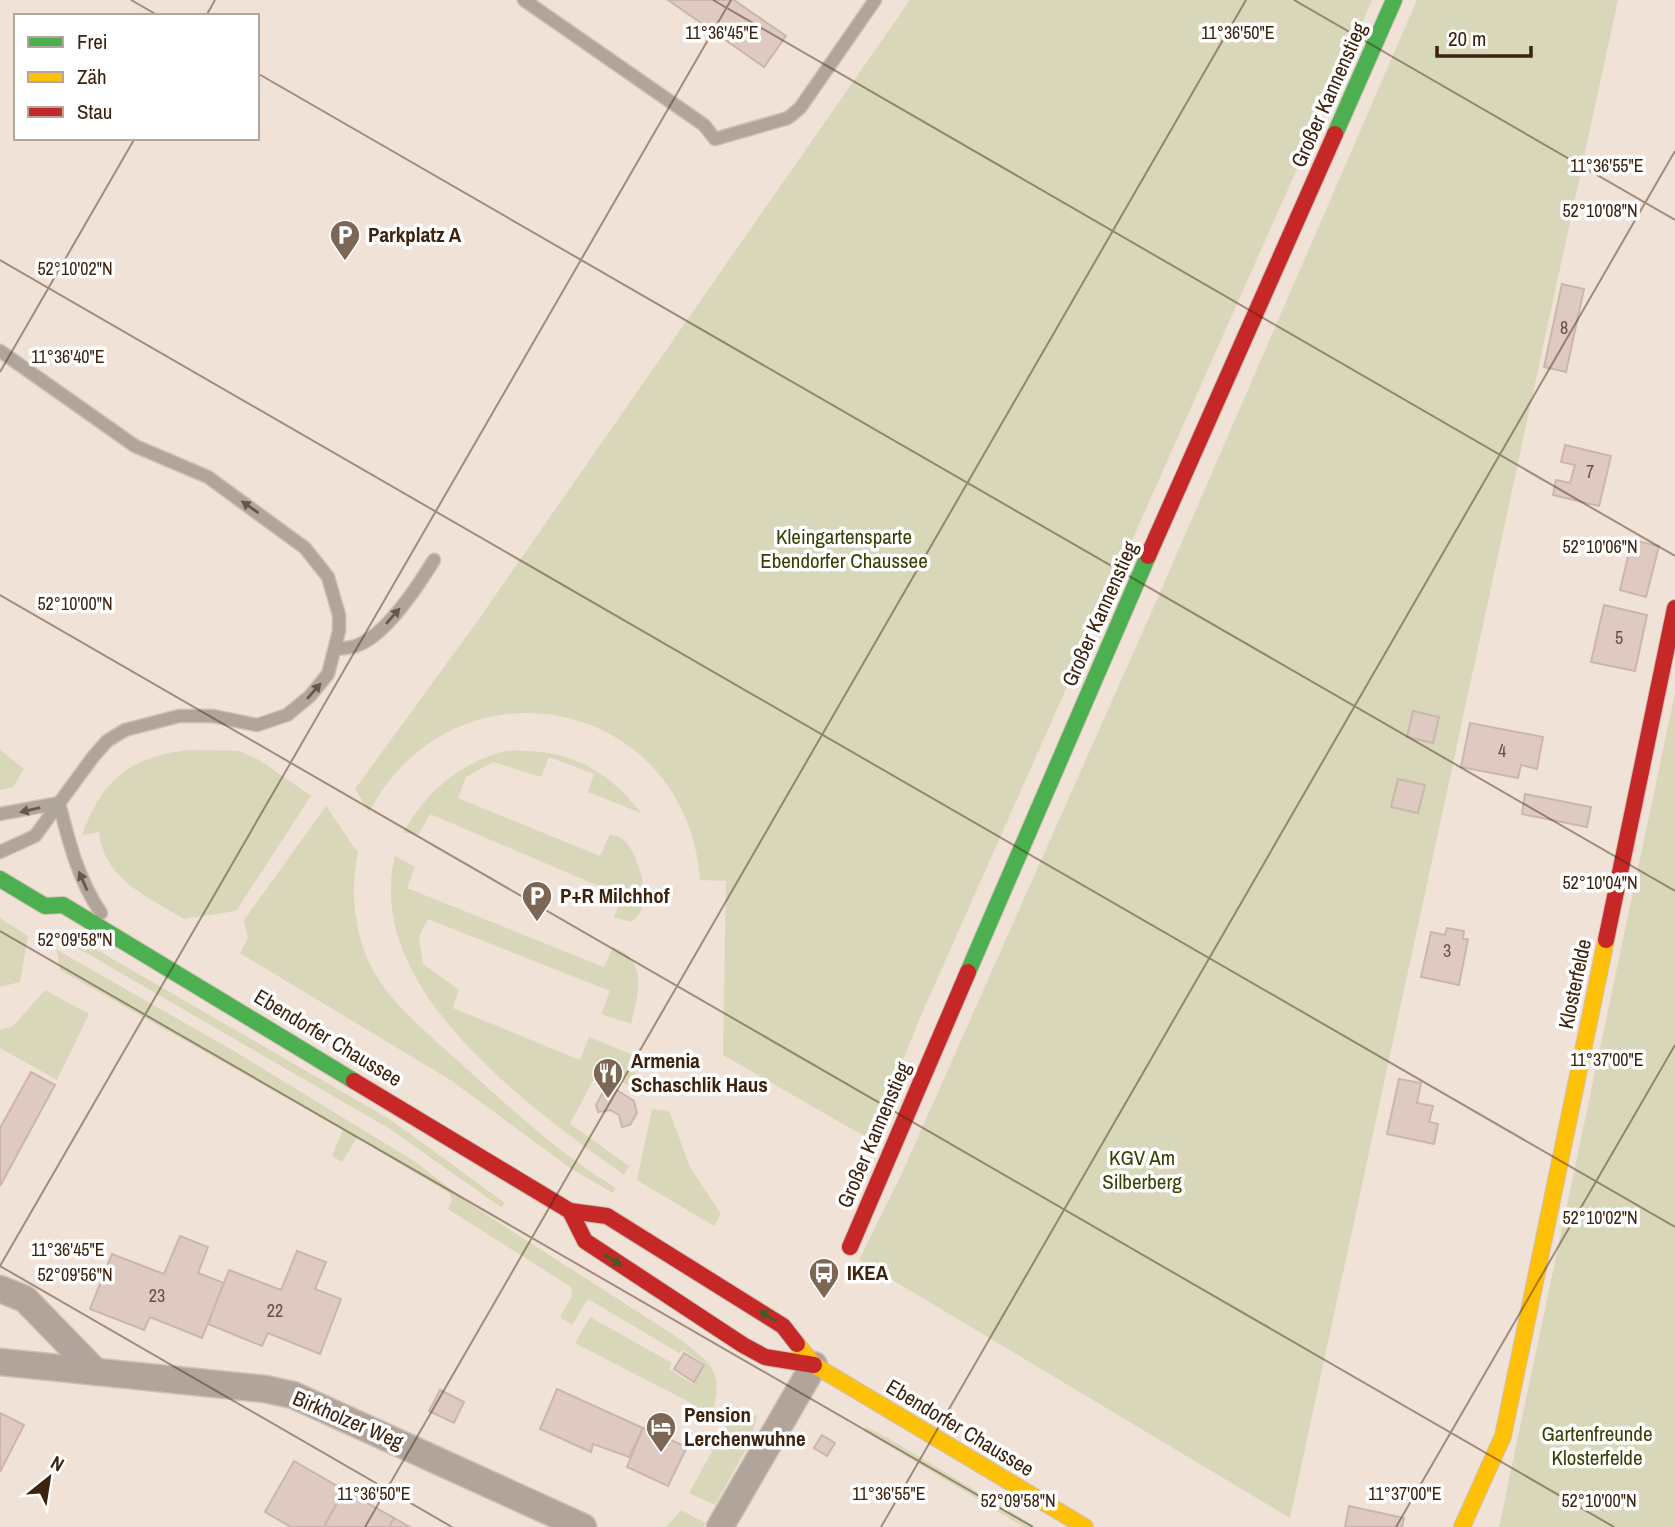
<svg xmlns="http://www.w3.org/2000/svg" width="1675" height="1527" font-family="'Archivo Narrow',sans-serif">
<rect width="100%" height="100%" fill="#f1e2d7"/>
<g fill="#d8d7b9">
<path d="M910,0h462l-453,1020 -48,120 -148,-85 3,-174 -26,-1c-13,-182 -244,-231 -331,-68l-14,-23 119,-163z"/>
<polygon points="1417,0 1618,0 1290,1518 859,1260 902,1173 1155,604"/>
<polygon points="1675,693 1675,1527 1499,1527"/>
<polygon points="0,750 24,769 13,787 0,790"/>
<path d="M190,750l50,1 21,10 50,35 -75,115 -52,8c-37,-23 -80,-39 -85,-87l-17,3c20,-55 48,-79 108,-85z"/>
<path d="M506,751c59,-3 99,15 135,62l-53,-21 6,-18 -45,-17 -8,20 -48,-15 -27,15 -8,21 142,58 10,-22c5,2 11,3 15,7 15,16 31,70 5,81l-16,-5 8,-21 -192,-82 -11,20 -16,-1c24,-42 56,-70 103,-82z"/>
<path d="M326,806l32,47c-9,40 -3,89 19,124 21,33 53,58 81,84 51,46 99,91 158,127l-3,5 -43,-25 -118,-87 -212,-128 8,-15 -4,-18z"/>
<path d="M395,856l20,11 -8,21 197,79 9,-20c36,13 25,47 18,77l-30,-10 9,-23 -182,-72 -9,18 4,27 36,26 -6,18 127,52 9,-23 44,18 6,35 -41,-19 -28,53 59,42 -5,9c-93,-66 -262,-187 -229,-319z"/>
<polygon points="0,918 28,936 20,982 0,987"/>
<polygon points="66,932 391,1120 505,1203 502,1208 390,1129 62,939"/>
<path d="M57,950l182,104 175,107 56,43 210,135c37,29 44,34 30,82l-21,-19 -114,-59 15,-26 82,46 -3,6 24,15 12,-20 -22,-14 -4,3 -91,-54 -16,26 -12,-8 12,-21 -1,-9 -123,-78 4,-9 -3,-7 -92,-55 -15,24 -10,-6 11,-26 -283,-160z"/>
<polygon points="45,990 89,1014 57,1080 0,1048 0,1030 13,1026"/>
<polygon points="652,1109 669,1111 690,1167 721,1214 714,1226 637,1180"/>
<polygon points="757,1415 751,1440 715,1505 689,1493 729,1421"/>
<polygon points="866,1427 886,1437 1036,1527 1024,1527 864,1431"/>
<polygon points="681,1510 706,1523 703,1527 666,1527"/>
</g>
<g fill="#dfcac2" stroke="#cbb6ad" stroke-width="2">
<polygon points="668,0 734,0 786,36 764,67"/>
<polygon points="1562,284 1584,289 1566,372 1544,367"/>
<polygon points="1565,445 1611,456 1599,506 1553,495 1556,480 1570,483 1575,465 1561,462"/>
<polygon points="1632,540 1659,546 1646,597 1620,590"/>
<polygon points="1604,605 1647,615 1635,671 1591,662"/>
<polygon points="1413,711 1439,717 1433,743 1407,737"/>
<polygon points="1470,723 1543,737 1537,769 1521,765 1518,778 1461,767"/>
<polygon points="1398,779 1425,785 1418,813 1391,807"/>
<polygon points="1525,794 1591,807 1587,827 1522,814"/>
<polygon points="1447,928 1464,931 1463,939 1468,939 1459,985 1421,977 1431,932 1445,935"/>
<polygon points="31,1072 55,1085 0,1186 0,1128"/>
<polygon points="1399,1079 1421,1083 1417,1103 1433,1106 1429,1122 1438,1124 1434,1144 1387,1134"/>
<polygon points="615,1089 634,1101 637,1113 630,1125 622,1127 619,1115 610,1110 598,1112 596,1105 603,1092"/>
<polygon points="180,1236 208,1247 198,1273 224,1283 202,1338 150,1317 144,1330 90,1309 112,1254 164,1274"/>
<polygon points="297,1251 326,1262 315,1289 341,1299 320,1354 268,1333 262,1346 208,1324 229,1270 281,1290"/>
<polygon points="684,1353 704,1365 694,1382 674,1369"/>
<polygon points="557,1389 643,1428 629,1457 593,1444 591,1452 540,1429"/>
<polygon points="440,1390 464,1402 454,1423 429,1411"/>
<polygon points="0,1413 24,1425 0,1472"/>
<polygon points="643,1428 687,1447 668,1486 627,1467"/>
<polygon points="822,1435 835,1443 827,1456 814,1448"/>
<polygon points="294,1461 344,1490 324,1527 291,1527 265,1512"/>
<polygon points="344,1490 394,1518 389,1527 324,1527"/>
<polygon points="1349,1506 1404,1518 1402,1527 1345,1527"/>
<polygon points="394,1518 410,1527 389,1527"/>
</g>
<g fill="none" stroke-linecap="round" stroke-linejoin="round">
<g stroke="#cec0b5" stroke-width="15">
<g id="lane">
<polyline points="524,0 704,125 715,139 788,118 800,108 875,0"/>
<polyline points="0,351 135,446 208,477 305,548 328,577 339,615 339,631 328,674 310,696 287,715 257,725 213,716 179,716 125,730 107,741 93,757 35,836 0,852"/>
<path d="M337,649c6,-1 15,-1 21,-4 29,-11 60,-59 76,-85"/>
<path d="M59,803c10,39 19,76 42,110"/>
<polyline points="0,814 59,803"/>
</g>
</g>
<g stroke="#cec0b5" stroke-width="29">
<g id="street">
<polyline points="0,1289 25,1299 96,1372"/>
<polyline points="0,1362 265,1389 293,1395 583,1527"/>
<polyline points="720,1527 814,1365"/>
</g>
</g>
<g stroke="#cec0b5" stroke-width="18">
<g id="fast">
<polyline points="1335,134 1394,0"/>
<polyline points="0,879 45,906 63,905 354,1081"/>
<polyline points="968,972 1148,556"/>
</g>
</g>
<g stroke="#cec0b5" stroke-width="18">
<g id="slow">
<polyline points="797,1344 814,1365 1085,1527"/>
<polyline points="1462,1527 1503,1436 1606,940"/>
</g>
</g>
<g stroke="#cec0b5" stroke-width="18">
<g id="jam">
<polyline points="1148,556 1335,134"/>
<polyline points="1606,940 1675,608"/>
<polyline points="354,1081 570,1211 607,1216 783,1326 797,1344"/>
<polyline points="570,1211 585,1241 743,1345 765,1357 814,1365"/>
<polyline points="850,1247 968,972"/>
</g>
</g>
<use href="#lane" stroke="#b0a49b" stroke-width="12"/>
<use href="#street" stroke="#b0a49b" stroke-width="26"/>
<use href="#fast" stroke="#4caf50" stroke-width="16"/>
<use href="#slow" stroke="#ffc107" stroke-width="16"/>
<use href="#jam" stroke="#c62828" stroke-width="16"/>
</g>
<defs><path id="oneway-solid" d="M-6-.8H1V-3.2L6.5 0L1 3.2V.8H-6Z" transform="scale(1.75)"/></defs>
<g fill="#6b5746">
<use href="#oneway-solid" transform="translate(250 507) rotate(-145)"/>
<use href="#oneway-solid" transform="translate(393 616) rotate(-49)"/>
<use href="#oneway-solid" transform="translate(314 691) rotate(-49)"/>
<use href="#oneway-solid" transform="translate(30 810) rotate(167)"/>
<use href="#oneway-solid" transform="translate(83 881) rotate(-114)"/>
</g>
<g fill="#435b28">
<use href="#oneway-solid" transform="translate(613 1260) rotate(33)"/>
<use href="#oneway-solid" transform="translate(768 1316) rotate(-148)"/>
</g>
<path fill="none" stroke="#3d230e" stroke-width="2" stroke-opacity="0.45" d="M131,0l28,16M713,0l962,556M1294,0l381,220M206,16l9,-16M257,73l1418,818M0,260l1675,967M0,372l135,-234M0,595l1614,932M0,931l1033,596M0,1266l731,-1266M0,1266l452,261M365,1527l881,-1527M881,1527l794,-1376M1396,1527l279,-482"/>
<defs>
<g id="parking-pin" transform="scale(1.575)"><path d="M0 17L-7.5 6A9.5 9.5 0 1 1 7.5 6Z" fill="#7c6654" stroke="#fff"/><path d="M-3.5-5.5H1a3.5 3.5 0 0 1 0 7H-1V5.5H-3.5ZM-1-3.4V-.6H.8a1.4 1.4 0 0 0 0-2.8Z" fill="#fff"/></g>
<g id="restaurant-pin" transform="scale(1.575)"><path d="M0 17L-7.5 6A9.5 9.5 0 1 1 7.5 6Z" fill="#7c6654" stroke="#fff"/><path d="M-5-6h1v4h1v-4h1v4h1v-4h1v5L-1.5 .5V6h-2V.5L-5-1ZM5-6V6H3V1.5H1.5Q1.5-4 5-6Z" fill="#fff"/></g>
<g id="bus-pin" transform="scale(1.575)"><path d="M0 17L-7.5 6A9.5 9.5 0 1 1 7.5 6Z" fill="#7c6654" stroke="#fff"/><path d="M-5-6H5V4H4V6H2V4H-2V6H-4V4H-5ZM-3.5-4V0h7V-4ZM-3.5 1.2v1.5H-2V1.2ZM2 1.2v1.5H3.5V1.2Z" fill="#fff"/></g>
<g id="hotel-pin" transform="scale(1.575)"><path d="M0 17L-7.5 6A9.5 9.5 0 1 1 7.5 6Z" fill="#7c6654" stroke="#fff"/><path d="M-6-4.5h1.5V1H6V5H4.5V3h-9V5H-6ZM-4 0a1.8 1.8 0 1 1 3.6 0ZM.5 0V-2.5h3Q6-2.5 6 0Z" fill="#fff"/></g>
</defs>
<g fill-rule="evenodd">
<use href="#parking-pin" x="345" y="235"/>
<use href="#parking-pin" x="537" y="896"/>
<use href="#restaurant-pin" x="608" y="1073"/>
<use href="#bus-pin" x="824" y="1273"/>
<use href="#hotel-pin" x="661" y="1427"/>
</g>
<g text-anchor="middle" stroke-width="7" stroke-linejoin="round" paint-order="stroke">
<g font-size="18" fill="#68503e">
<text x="1564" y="334">8</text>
<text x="1590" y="478">7</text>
<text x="1619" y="644">5</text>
<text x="1502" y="757">4</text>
<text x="1447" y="957">3</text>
<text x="157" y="1302">23</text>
<text x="275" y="1317">22</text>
</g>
<g font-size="21" fill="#3d230e" stroke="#fff">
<text transform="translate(1329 95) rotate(-66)" y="7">Großer Kannenstieg</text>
<text transform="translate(1100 614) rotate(-66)" y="7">Großer Kannenstieg</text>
<text transform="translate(1575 984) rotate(-78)" y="7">Klosterfelde</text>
<text transform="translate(328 1038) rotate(31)" y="7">Ebendorfer Chaussee</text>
<text transform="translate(874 1135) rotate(-67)" y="7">Großer Kannenstieg</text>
<text transform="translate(348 1420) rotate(23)" y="7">Birkholzer Weg</text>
<text transform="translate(960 1428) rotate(31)" y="7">Ebendorfer Chaussee</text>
</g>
<g font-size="21" font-weight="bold" fill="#3d230e" stroke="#fff" text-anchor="start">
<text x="368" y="242">Parkplatz A</text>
<text x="560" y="903">P+R Milchhof</text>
<text x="631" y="1068">Armenia<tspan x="631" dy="24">Schaschlik Haus</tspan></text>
<text x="847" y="1280">IKEA</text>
<text x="684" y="1422">Pension<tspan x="684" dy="24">Lerchenwuhne</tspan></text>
</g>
<g font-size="21" fill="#384104" stroke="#fff">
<text x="844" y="544">Kleingartensparte<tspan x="844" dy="24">Ebendorfer Chaussee</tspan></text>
<text x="1142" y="1165">KGV Am<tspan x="1142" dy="24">Silberberg</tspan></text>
<text x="1597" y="1441">Gartenfreunde<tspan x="1597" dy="24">Klosterfelde</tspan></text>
</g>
</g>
<g font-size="18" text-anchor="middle" fill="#3d230e" stroke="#fff" stroke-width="7" stroke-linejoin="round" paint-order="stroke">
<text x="722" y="39">11°36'45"E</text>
<text x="1238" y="39">11°36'50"E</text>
<text x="1607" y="172">11°36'55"E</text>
<text x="1600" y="217">52°10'08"N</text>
<text x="75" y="275">52°10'02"N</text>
<text x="68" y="363">11°36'40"E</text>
<text x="1600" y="553">52°10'06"N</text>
<text x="75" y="610">52°10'00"N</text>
<text x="1600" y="889">52°10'04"N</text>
<text x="75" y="946">52°09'58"N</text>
<text x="1607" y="1066">11°37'00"E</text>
<text x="1600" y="1224">52°10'02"N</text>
<text x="68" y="1256">11°36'45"E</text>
<text x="75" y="1281">52°09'56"N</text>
<text x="374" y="1500">11°36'50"E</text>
<text x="889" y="1500">11°36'55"E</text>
<text x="1405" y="1500">11°37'00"E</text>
<text x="1018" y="1507">52°09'58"N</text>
<text x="1599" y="1507">52°10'00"N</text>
</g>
<rect x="14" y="14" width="245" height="126" fill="#ffffff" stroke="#b1a79f" stroke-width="2"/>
<rect x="28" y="37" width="35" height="10" fill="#4caf50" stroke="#b1a79f" stroke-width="2"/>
<text x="77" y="49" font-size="21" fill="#3d230e">Frei</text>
<rect x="28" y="72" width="35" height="10" fill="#ffc107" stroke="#b1a79f" stroke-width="2"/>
<text x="77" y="84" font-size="21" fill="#3d230e">Zäh</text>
<rect x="28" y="107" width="35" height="10" fill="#c62828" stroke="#b1a79f" stroke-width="2"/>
<text x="77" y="119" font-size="21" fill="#3d230e">Stau</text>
<g transform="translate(49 1478) rotate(30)" stroke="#ffffff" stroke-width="5" paint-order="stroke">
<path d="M0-5L12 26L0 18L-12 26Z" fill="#3d230e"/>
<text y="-10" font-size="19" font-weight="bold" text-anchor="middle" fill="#3d230e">N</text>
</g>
<path d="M1437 46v10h94v-10" fill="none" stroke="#3d230e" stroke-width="3.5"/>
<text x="1448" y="46" font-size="21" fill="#3d230e" stroke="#ffffff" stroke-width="5" paint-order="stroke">20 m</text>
</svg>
